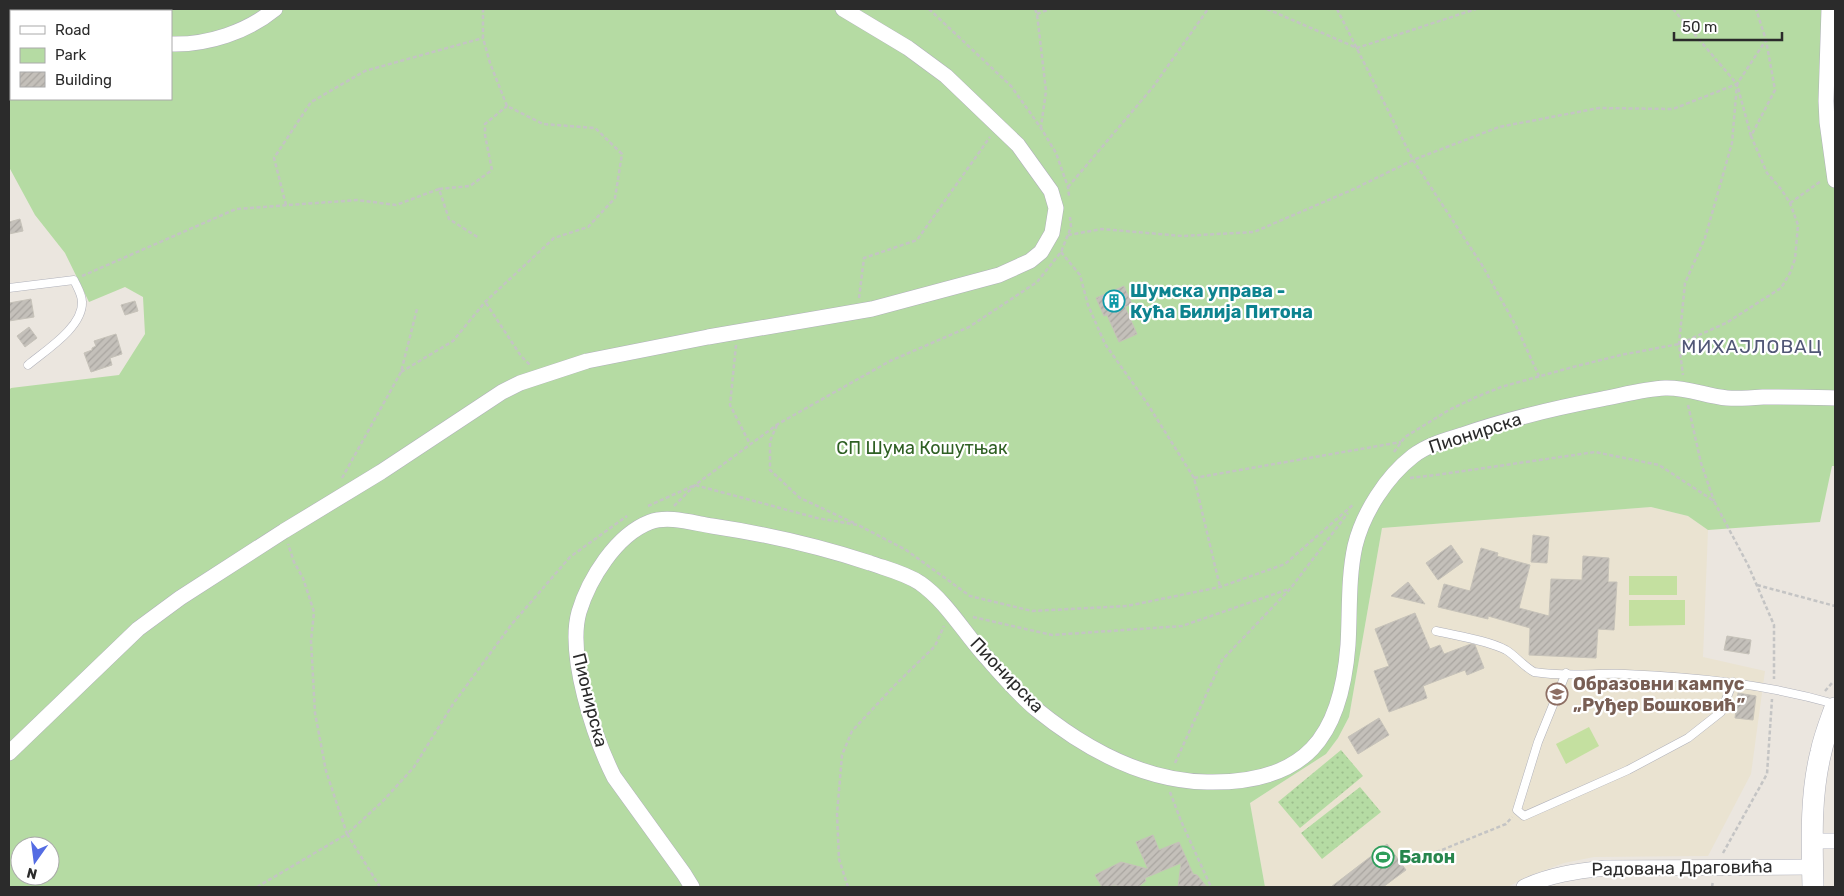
<svg xmlns="http://www.w3.org/2000/svg" width="1844" height="896" font-family="Rubik,sans-serif">
<defs>
<pattern id="grass-dots" width="8" height="8" patternUnits="userSpaceOnUse" patternTransform="scale(1.25)"><rect width="8" height="8" fill="#b5dba3"/><path d="M2 2h.1M6 6h.1" fill="none" stroke="#9cbc8c" stroke-width="1.8" stroke-linecap="round"/></pattern>
<pattern id="building-hatch" width="6" height="6" patternUnits="userSpaceOnUse" patternTransform="scale(1.25)"><rect width="6" height="6" fill="#c4c0ba"/><path d="M-1 1l2-2M0 6l6-6M5 7l2-2" fill="none" stroke="#a9a5a0"/></pattern>
</defs>
<rect width="100%" height="100%" fill="#ebe6df"/>
<polygon fill="#eae3d1" points="1651,507 1688,516 1708,530 1703,657 1765,671 1751,774 1708,856 1594,857 1564,863 1526,877 1508,887 1265,887 1250,803 1326,754 1338,738 1349,717 1382,528"/>
<g fill="url(#grass-dots)">
<polygon points="1341,750 1363,776 1300,828 1278,802"/>
<polygon points="1360,787 1381,812 1322,859 1301,833"/>
</g>
<path fill="#b5dba3" fill-rule="evenodd" d="M9,9h1826v457h-3l-12,56 -112,8 -20,-14 -37,-9 -269,21 -33,189 -11,21 -12,16 -76,49 15,84h-1256v-497l2,-2 108,-13 26,-41 -2,-37 -18,-10 -36,15 -24,-49 -30,-38 -26,-48zM11,11h160v88h-160zM20,846h30v30h-30z"/>
<g fill="#c4e0a0">
<rect x="1629" y="576" width="48" height="19"/>
<polygon points="1629,600 1685,600 1685,625 1629,626"/>
<polygon points="1589,727 1599,746 1566,764 1556,744"/>
</g>
<g fill="url(#building-hatch)" stroke="#c6c2b9">
<polygon points="20,219 23,231 9,234 9,222"/>
<polygon points="1124,286 1132,304 1125,307 1137,334 1119,342 1107,315 1104,316 1096,298"/>
<polygon points="31,299 34,317 9,321 9,303"/>
<polygon points="135,301 138,311 125,315 121,305"/>
<polygon points="29,327 37,338 25,347 17,336"/>
<polygon points="116,334 122,354 110,358 112,365 91,372 84,353 92,350 92,348 96,346 94,341"/>
<polygon points="1533,535 1549,537 1547,563 1531,562"/>
<polygon points="1451,545 1463,562 1438,580 1426,563"/>
<polygon points="1481,548 1498,553 1497,556 1530,565 1519,608 1549,616 1551,579 1582,580 1583,556 1609,558 1608,582 1617,582 1614,630 1598,629 1596,658 1529,655 1530,628 1488,616 1488,619 1438,607 1444,584 1470,591"/>
<polygon points="1408,582 1425,604 1391,596"/>
<polygon points="1415,613 1430,649 1440,645 1444,654 1471,644 1475,645 1484,668 1467,675 1465,670 1423,686 1427,698 1389,712 1374,671 1389,666 1375,629"/>
<polygon points="1727,636 1751,640 1749,654 1724,650"/>
<polygon points="1738,693 1756,696 1753,720 1735,718"/>
<polygon points="1379,718 1389,735 1358,754 1348,737"/>
<polygon points="1153,835 1159,850 1179,842 1193,874 1197,875 1207,887 1178,887 1181,863 1145,878 1146,881 1138,887 1122,887 1114,885 1110,887 1102,887 1095,875 1121,862 1148,869 1136,842"/>
<polygon points="1387,844 1406,870 1383,887 1331,887"/>
</g>
<g fill="none" stroke-linecap="round" stroke-linejoin="round">
<g stroke="#b0b1ba" stroke-width="9">
<g id="lane">
<path d="M9,288l65,-8c3,7 8,14 8,22 1,25 -36,48 -54,63"/>
<path d="M1436,631c21,5 51,9 70,19 10,6 17,16 28,22 28,5 62,1 91,2 71,3 141,10 210,30"/>
<polyline points="1566,673 1538,742 1517,810 1524,816 1628,770 1688,738 1721,712 1733,682"/>
</g>
</g>
<g stroke="#b0b1ba" stroke-width="16">
<g id="street">
<polyline points="106,9 108,11"/>
<polyline points="1829,9 1826,101 1827,122 1835,180"/>
<path d="M171,44c37,1 76,-12 104,-35"/>
<polyline points="9,753 138,629 180,598 284,531 381,472 502,392 520,383 587,361 708,337 872,309 999,275 1030,261 1041,252 1052,233 1056,208 1051,191 1018,145 946,76 908,48 843,9"/>
<polyline points="1813,841 1835,841"/>
<path d="M692,887l-8,-13 -70,-97c-20,-40 -47,-122 -35,-165 10,-33 37,-77 71,-90 18,-7 43,1 62,4 54,8 106,20 158,37 17,6 35,10 50,20 27,19 44,50 66,74 16,18 32,37 50,52 48,39 108,72 171,73 99,2 134,-45 141,-137 2,-33 0,-67 7,-99 8,-33 31,-69 58,-90 14,-11 33,-16 49,-21 46,-16 93,-27 140,-36 21,-4 42,-10 63,-11 21,-1 41,8 62,10 12,1 24,0 36,-1 24,0 48,0 72,1"/>
<path d="M1524,887c25,-12 53,-16 81,-19l207,-1"/>
</g>
</g>
<g stroke="#b0b1ba" stroke-width="22">
<path id="secondary" d="M1813,887c-1,-44 -3,-92 8,-135 3,-15 9,-30 14,-44"/>
</g>
<g stroke="#c4c4c4" stroke-width="2.5" stroke-dasharray="4 2.5" stroke-linecap="butt">
<polyline points="929,9 1011,86 1041,128 1056,153 1068,187 1069,196"/>
<polyline points="1035,9 1037,14 1046,91 1041,127"/>
<polyline points="1267,9 1357,48 1476,9"/>
<polyline points="1337,9 1413,160 1482,265 1516,326 1539,376"/>
<polyline points="1673,9 1737,84 1732,143 1705,238 1685,283 1679,344 1683,375"/>
<polyline points="1037,14 1050,9"/>
<polyline points="1751,136 1737,84 1766,40"/>
<polyline points="1068,187 1153,87 1208,9"/>
<polyline points="439,189 470,186 492,170 485,135 485,124 507,106"/>
<polyline points="1790,203 1821,181"/>
<polyline points="286,205 274,158 311,102 365,71 483,38"/>
<polyline points="1068,235 1102,229 1182,236 1254,232 1354,189 1413,160 1499,127 1599,108 1673,109 1737,84"/>
<polyline points="1061,252 1080,275 1088,305 1105,344 1147,403 1194,478 1220,587"/>
<polyline points="82,276 236,209 357,200 396,205 439,189 449,219 479,238"/>
<polyline points="859,298 864,258 917,240 990,137"/>
<polyline points="486,303 521,356 530,365"/>
<polyline points="736,345 730,405 750,444"/>
<polyline points="401,372 453,341 485,302 554,238 588,227 615,198 622,154 595,128 543,124 507,106 490,63 483,38 483,9"/>
<polyline points="1688,405 1701,463 1714,501"/>
<polyline points="777,425 770,441 770,470 800,498 854,523"/>
<polyline points="1394,452 1405,437 1449,410 1474,398 1501,387 1573,367 1621,355 1679,344 1726,323 1781,288 1790,273 1795,259 1798,225 1790,203 1781,189 1767,173 1751,136 1775,90 1766,40 1756,9"/>
<polyline points="342,478 401,372 417,309"/>
<polyline points="1194,478 1401,442"/>
<polyline points="1410,478 1443,474 1595,452 1659,465 1714,501 1748,565 1774,625 1774,679"/>
<polyline points="648,506 695,485 817,518 858,525 906,550 970,596 1032,611 1127,606 1220,587 1285,564 1354,504"/>
<polyline points="674,506 695,485 778,424 890,361 969,327 1037,282 1061,252 1071,227 1070,217"/>
<polyline points="1757,585 1835,606"/>
<polyline points="973,617 1052,635 1182,626 1289,589"/>
<polyline points="1825,691 1832,683"/>
<polyline points="1175,763 1222,660 1290,589 1348,513"/>
<polyline points="1170,792 1181,821 1211,887"/>
<polyline points="1723,853 1767,774 1772,699"/>
<polyline points="1412,862 1506,824 1512,817"/>
<polyline points="257,887 347,834 326,771 315,713 311,641 314,612 303,578 294,562 288,544"/>
<polyline points="380,887 347,834 383,801 414,767 453,704 511,625 570,557 627,516"/>
<polyline points="848,887 839,859 837,814 842,755 852,731 896,684 935,646 944,626"/>
<polyline points="1712,887 1713,881"/>
</g>
<use href="#lane" stroke="#fff" stroke-width="8"/>
<use href="#street" stroke="#fff" stroke-width="15"/>
<use href="#secondary" stroke="#fff" stroke-width="21"/>
</g>
<defs>
<g id="building-ring" transform="scale(1.125)"><circle r="9.5" fill="#fff" stroke="#0f9aa8" stroke-width="1.5"/><path d="M-4-6H4V6H1V3H-1V6H-4ZM-2.5-4.3h1.7v1.8h-1.7ZM.8-4.3h1.7v1.8H.8ZM-2.5-1h1.7V.8h-1.7ZM.8-1h1.7V.8H.8Z" fill="#0f9aa8"/></g>
<g id="school-ring" transform="scale(1.125)"><circle r="9.5" fill="#fff" stroke="#8d6e63" stroke-width="1.5"/><path d="M0-5L7-2L0 1L-7-2ZM-4 1L0 2.5L4 1V4Q0 6-4 4Z" fill="#8d6e63"/></g>
<g id="stadium-ring" transform="scale(1.125)"><circle r="9.5" fill="#fff" stroke="#2e9e5b" stroke-width="1.5"/><path d="M0-5a6.5 5 0 1 0 0 10a6.5 5 0 1 0 0-10ZM-3.5-1.8h7v3.6h-7Z" fill="#2e9e5b"/></g>
</defs>
<g fill-rule="evenodd">
<use href="#building-ring" x="1114" y="301"/>
<use href="#school-ring" x="1557" y="694"/>
<use href="#stadium-ring" x="1383" y="857"/>
</g>
<g text-anchor="middle" stroke-width="4.5" stroke-linejoin="round" paint-order="stroke">
<g font-size="18" font-weight="bold" fill="#0d838f" stroke="#fff" text-anchor="start">
<text x="1130" y="297">Шумска управа -<tspan x="1130" dy="21">Кућа Билија Питона</tspan></text>
</g>
<g font-size="18" fill="#2b2b2b" stroke="#fff">
<text transform="translate(1475 433) rotate(-18)" y="6">Пионирска</text>
<text transform="translate(1007 675) rotate(46)" y="6">Пионирска</text>
<text transform="translate(590 700) rotate(76)" y="6">Пионирска</text>
<text transform="translate(1682 868) rotate(-1)" y="6">Радована Драговића</text>
</g>
<g font-size="18" fill="#2f6024" stroke="#fff">
<text x="922" y="454">СП Шума Кошутњак</text>
</g>
<g font-size="18" font-weight="bold" fill="#785e54" stroke="#fff" text-anchor="start">
<text x="1573" y="690">Образовни кампус<tspan x="1573" dy="21">„Руђер Бошковић”</tspan></text>
</g>
<g font-size="18" font-weight="bold" fill="#27864d" stroke="#fff" text-anchor="start">
<text x="1399" y="863">Балон</text>
</g>
<g font-size="19" letter-spacing="1" fill="#515776" stroke="#fff">
<text x="1752" y="353">МИХАЈЛОВАЦ</text>
</g>
</g>
<rect width="1844" height="896" fill="none" stroke="#2b2b2b" stroke-width="20"/>
<rect x="10" y="10" width="162" height="90" fill="#ffffff" stroke="#aaaaaa"/>
<rect x="20" y="26" width="25" height="8" fill="#ffffff" stroke="#aaaaaa"/>
<text x="55" y="35" font-size="15" fill="#2b2b2b">Road</text>
<rect x="20" y="48" width="25" height="15" fill="#b5dba3" stroke="#aaaaaa"/>
<text x="55" y="60" font-size="15" fill="#2b2b2b">Park</text>
<rect x="20" y="72" width="25" height="15" fill="url(#building-hatch)" stroke="#aaaaaa"/>
<text x="55" y="85" font-size="15" fill="#2b2b2b">Building</text>
<g transform="translate(35 861) rotate(194)"><circle r="24" fill="#ffffff" stroke="#aaaaaa"/>
<path d="M0-4L9 19L0 12L-9 19Z" fill="#546ce3"/>
<text y="-8" font-size="14" font-weight="bold" text-anchor="middle" fill="#2b2b2b">N</text>
</g>
<path d="M1674 32v8h108v-8" fill="none" stroke="#2b2b2b" stroke-width="2.5"/>
<text x="1682" y="32" font-size="15" fill="#2b2b2b" stroke="#ffffff" stroke-width="4" paint-order="stroke">50 m</text>
</svg>
